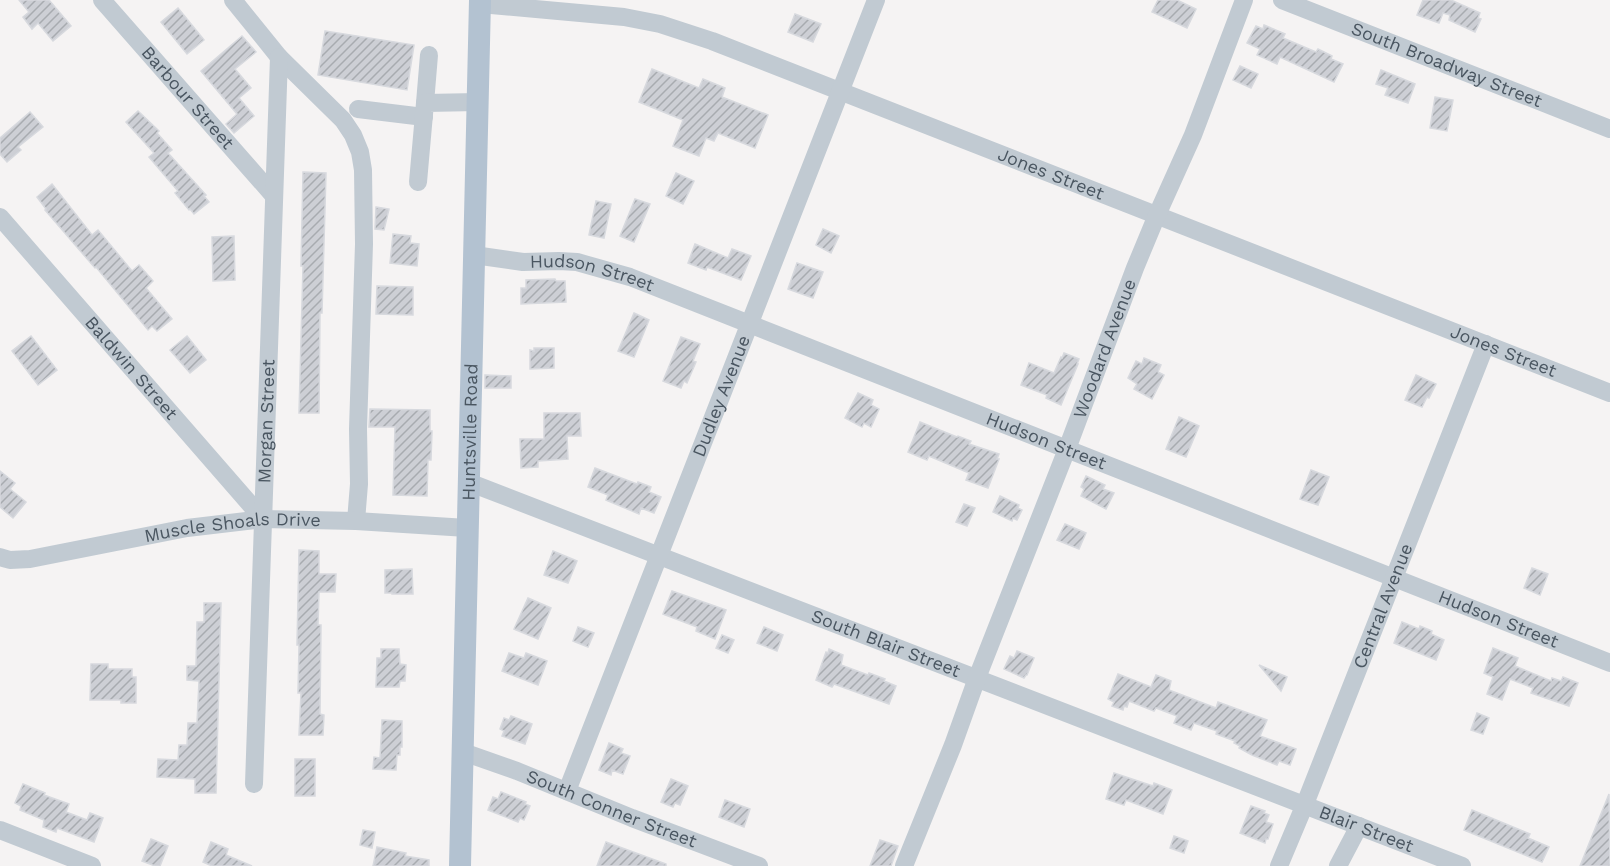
<svg xmlns="http://www.w3.org/2000/svg" width="1610" height="866" font-family="'Work Sans',sans-serif">
<defs>
<pattern id="building-hatch" width="6" height="6" patternUnits="userSpaceOnUse" patternTransform="scale(1.5)"><rect width="6" height="6" fill="#cdcfd5"/><path d="M-1 1l2-2M0 6l6-6M5 7l2-2" fill="none" stroke="#a8abb0"/></pattern>
</defs>
<rect width="100%" height="100%" fill="#f5f3f3"/>
<g fill="url(#building-hatch)" stroke="#d7d9de" stroke-width="1.5">
<polygon points="19,0 49,0 71,26 53,41 38,23 32,29 23,17 29,12"/>
<polygon points="1158,0 1177,0 1196,9 1187,28 1152,12"/>
<polygon points="1423,0 1451,0 1480,13 1478,18 1481,19 1475,32 1449,20 1450,15 1443,13 1439,23 1417,15"/>
<polygon points="178,8 204,40 187,54 161,22"/>
<polygon points="795,14 821,24 813,42 788,32"/>
<polygon points="1264,25 1285,34 1283,38 1316,52 1318,49 1332,56 1331,59 1343,64 1334,82 1280,57 1277,64 1257,55 1260,49 1247,43 1256,26 1263,29"/>
<polygon points="325,31 414,45 407,90 318,75"/>
<polygon points="242,36 256,52 235,69 251,88 239,98 254,116 234,133 226,124 237,114 201,71"/>
<polygon points="1240,66 1258,74 1251,88 1233,80"/>
<polygon points="652,69 699,88 703,79 725,88 722,97 768,115 755,148 718,133 714,141 706,138 699,156 673,146 683,120 639,102"/>
<polygon points="1381,70 1415,84 1408,103 1385,95 1388,88 1376,84"/>
<polygon points="1435,97 1453,100 1447,131 1430,128"/>
<polygon points="138,111 159,131 157,133 172,150 168,153 206,195 204,196 209,202 194,214 190,209 189,210 175,193 178,191 149,157 154,153 126,122"/>
<polygon points="30,112 43,127 18,147 21,150 7,162 0,154 0,138"/>
<polygon points="303,172 326,173 322,313 320,313 319,413 299,413 303,266 301,266"/>
<polygon points="676,173 694,181 683,204 666,196"/>
<polygon points="52,184 92,235 98,230 132,271 139,265 153,281 146,288 172,319 157,331 152,326 148,330 96,267 95,268 45,210 46,209 37,197"/>
<polygon points="635,199 650,204 634,242 620,236"/>
<polygon points="596,201 611,204 604,238 589,235"/>
<polygon points="376,207 389,209 384,230 375,229"/>
<polygon points="823,229 839,236 831,253 816,245"/>
<polygon points="393,234 411,236 410,243 419,244 417,266 390,263"/>
<polygon points="234,236 235,280 213,281 212,237"/>
<polygon points="695,244 728,258 732,249 751,256 741,280 707,267 706,270 688,263"/>
<polygon points="797,263 823,272 813,298 788,289"/>
<polygon points="555,279 556,281 565,281 566,302 521,304 521,288 526,288 526,280"/>
<polygon points="377,286 413,287 413,315 376,314"/>
<polygon points="634,313 649,320 634,357 618,351"/>
<polygon points="31,336 57,370 38,385 12,351"/>
<polygon points="187,336 206,360 190,373 170,350"/>
<polygon points="681,337 700,344 693,361 696,362 687,383 684,381 681,388 663,381"/>
<polygon points="534,348 554,348 554,368 530,369 530,350 534,351"/>
<polygon points="1064,353 1079,359 1077,364 1078,364 1061,405 1046,398 1047,395 1021,385 1029,363 1054,373 1061,357 1062,358"/>
<polygon points="1144,358 1161,365 1158,372 1164,375 1152,399 1134,389 1137,384 1128,378 1136,361 1142,364"/>
<polygon points="485,375 511,376 511,388 485,388"/>
<polygon points="1416,375 1436,384 1429,398 1427,397 1422,407 1405,400"/>
<polygon points="858,393 873,400 871,405 879,409 871,427 864,423 862,427 845,418"/>
<polygon points="370,409 430,410 430,431 432,431 431,460 428,460 427,496 393,495 395,427 369,427"/>
<polygon points="544,413 580,413 581,436 567,436 568,459 538,461 538,467 521,468 520,439 544,439"/>
<polygon points="1179,417 1199,426 1186,457 1166,449"/>
<polygon points="920,422 957,437 958,436 971,441 969,444 999,454 997,459 999,459 988,488 966,480 969,473 929,456 927,460 908,452"/>
<polygon points="595,468 637,484 638,482 651,487 649,492 661,497 654,513 641,508 639,514 606,500 608,495 588,487"/>
<polygon points="1311,470 1329,477 1318,505 1300,499"/>
<polygon points="0,471 15,483 10,489 26,502 13,518 0,507"/>
<polygon points="1086,476 1105,485 1103,489 1114,493 1106,509 1081,496 1084,489 1081,487"/>
<polygon points="1000,496 1019,505 1018,508 1022,510 1017,520 1013,518 1012,521 993,512"/>
<polygon points="964,504 975,508 967,526 956,522"/>
<polygon points="1065,524 1086,533 1079,549 1057,540"/>
<polygon points="299,550 319,551 319,574 336,574 335,592 319,592 318,625 321,625 320,714 324,715 323,735 299,735 301,693 298,693 299,645 297,645"/>
<polygon points="553,551 577,561 568,583 544,575"/>
<polygon points="1532,568 1548,574 1540,595 1524,588"/>
<polygon points="412,569 413,594 392,594 392,593 385,593 385,570"/>
<polygon points="672,591 726,610 715,639 696,631 697,627 663,614"/>
<polygon points="528,598 551,608 538,639 514,629"/>
<polygon points="204,603 221,603 216,793 195,793 195,779 157,777 158,759 178,760 179,745 187,745 188,723 197,723 199,681 187,680 187,666 196,666 197,622 204,622"/>
<polygon points="1402,622 1419,629 1420,626 1432,631 1431,634 1444,640 1436,660 1394,643"/>
<polygon points="578,627 594,633 588,647 573,641"/>
<polygon points="764,627 783,635 777,651 757,643"/>
<polygon points="722,635 734,640 728,653 716,648"/>
<polygon points="1493,648 1518,658 1515,666 1551,681 1552,678 1561,681 1563,677 1578,683 1569,706 1531,693 1533,688 1510,679 1502,700 1487,694 1493,677 1484,673"/>
<polygon points="381,649 399,649 400,664 406,665 405,681 400,681 399,687 376,687 377,658 381,658"/>
<polygon points="829,649 843,655 841,665 868,675 869,673 885,679 884,681 896,686 889,704 834,684 832,687 816,680 826,652 828,653"/>
<polygon points="1017,651 1034,658 1027,675 1026,675 1024,678 1004,669 1010,656 1014,658"/>
<polygon points="509,653 524,658 526,653 547,661 538,685 502,671"/>
<polygon points="91,664 108,664 108,669 132,669 132,677 136,677 136,703 121,703 121,700 90,700"/>
<polygon points="1259,665 1287,677 1281,691"/>
<polygon points="1118,674 1151,687 1156,675 1171,681 1169,690 1216,708 1218,702 1267,720 1260,736 1296,749 1290,765 1279,761 1277,765 1252,755 1239,748 1240,746 1234,743 1235,741 1216,734 1217,731 1194,723 1191,730 1174,723 1177,716 1156,708 1154,711 1129,701 1127,707 1124,706 1123,710 1112,706 1114,702 1108,699"/>
<polygon points="1477,713 1489,718 1483,734 1471,730"/>
<polygon points="511,716 532,724 525,744 502,736 504,731 500,729 504,718 509,720"/>
<polygon points="382,720 402,721 402,747 400,747 400,755 397,755 396,770 373,769 374,757 380,758"/>
<polygon points="609,743 623,749 621,753 630,756 623,774 612,770 611,775 599,770"/>
<rect x="295" y="759" width="20" height="37"/>
<polygon points="1114,773 1153,786 1154,783 1172,790 1163,814 1126,800 1124,805 1106,799"/>
<polygon points="671,779 688,786 680,805 675,803 673,807 661,802"/>
<polygon points="23,784 45,793 44,795 69,804 66,812 87,820 90,813 103,818 94,842 57,828 56,832 43,827 44,820 20,810 21,806 15,803"/>
<polygon points="501,792 526,802 525,804 530,806 524,820 520,818 518,822 488,810 493,797 498,799"/>
<polygon points="1609,794 1610,866 1580,866"/>
<polygon points="725,800 750,809 744,827 719,817"/>
<polygon points="1251,806 1265,811 1264,813 1269,815 1266,822 1273,824 1268,839 1266,839 1265,843 1240,833"/>
<polygon points="1472,810 1530,834 1528,838 1549,847 1542,862 1464,830"/>
<polygon points="363,830 375,832 372,848 360,845"/>
<polygon points="1174,836 1188,841 1184,853 1170,848"/>
<polygon points="151,839 168,846 160,866 155,866 142,861"/>
<polygon points="880,840 898,846 891,866 870,866"/>
<polygon points="211,842 228,849 226,855 252,866 212,866 203,862"/>
<polygon points="606,842 666,864 666,866 597,866"/>
<polygon points="377,847 406,853 405,856 429,860 429,866 373,866"/>
</g>
<g fill="none" stroke-linecap="round" stroke-linejoin="round">
<g stroke="#c1cad2" stroke-width="18">
<path id="s1" d="M102,0l172,196"/>
<polyline points="233,0 279,57 343,120 353,135 360,152 363,170 364,244 358,429 359,484 356,521"/>
<path id="s2" d="M1282,0l328,129"/>
<path id="s3" d="M480,4l144,13 36,7 52,17 898,352"/>
<polyline points="425,103 429,55"/>
<polyline points="358,109 424,117"/>
<polyline points="418,182 425,103 478,102"/>
<path id="s4" d="M0,217l263,302"/>
<path id="s5" d="M474,255l49,7 36,-1 18,1 53,15 980,386"/>
<path id="s6" d="M468,482l994,384"/>
<path id="s7" d="M0,557l10,3 20,-1 157,-31 76,-9 93,2 111,7"/>
<path id="s8" d="M463,752l54,19 115,47 127,48"/>
<path id="s9" d="M254,784l25,-727"/>
<path id="s10" d="M567,791l309,-791"/>
<polyline points="0,830 92,866"/>
<path id="s11" d="M904,866l49,-121 24,-67 90,-229 68,-181 22,-53 36,-80 51,-135"/>
<path id="s12" d="M1279,866l26,-62 181,-460"/>
<polyline points="1338,866 1359,826"/>
</g>
<path stroke="#b3c2d1" stroke-width="22" id="s13" d="M460,866l20,-866"/>
</g>
<g text-anchor="middle" stroke-width="6" stroke-linejoin="round" paint-order="stroke">
<g font-size="18" fill="#4a5661" stroke="#fff">
<text dy="6" stroke="none"><textPath href="#s2" startOffset="177">South Broadway Street</textPath></text>
<text dy="6" stroke="none"><textPath href="#s1" startOffset="130">Barbour Street</textPath></text>
<text dy="6" stroke="none"><textPath href="#s3" startOffset="600">Jones Street</textPath></text>
<text dy="6" stroke="none"><textPath href="#s5" startOffset="120">Hudson Street</textPath></text>
<text dy="6" stroke="none"><textPath href="#s11" startOffset="555">Woodard Avenue</textPath></text>
<text dy="6" stroke="none"><textPath href="#s3" startOffset="1086">Jones Street</textPath></text>
<text dy="6" stroke="none"><textPath href="#s4" startOffset="200">Baldwin Street</textPath></text>
<text dy="6" stroke="none"><textPath href="#s10" startOffset="424">Dudley Avenue</textPath></text>
<text dy="6" stroke="none"><textPath href="#s9" startOffset="363">Morgan Street</textPath></text>
<text dy="6" stroke="none"><textPath href="#s13" startOffset="434">Huntsville Road</textPath></text>
<text dy="6" stroke="none"><textPath href="#s5" startOffset="606">Hudson Street</textPath></text>
<text dy="6" stroke="none"><textPath href="#s7" startOffset="236">Muscle Shoals Drive</textPath></text>
<text dy="6" stroke="none"><textPath href="#s12" startOffset="280">Central Avenue</textPath></text>
<text dy="6" stroke="none"><textPath href="#s5" startOffset="1092">Hudson Street</textPath></text>
<text dy="6" stroke="none"><textPath href="#s6" startOffset="448">South Blair Street</textPath></text>
<text dy="6" stroke="none"><textPath href="#s8" startOffset="159">South Conner Street</textPath></text>
<text dy="6" stroke="none"><textPath href="#s6" startOffset="963">Blair Street</textPath></text>
</g>
</g>
</svg>
